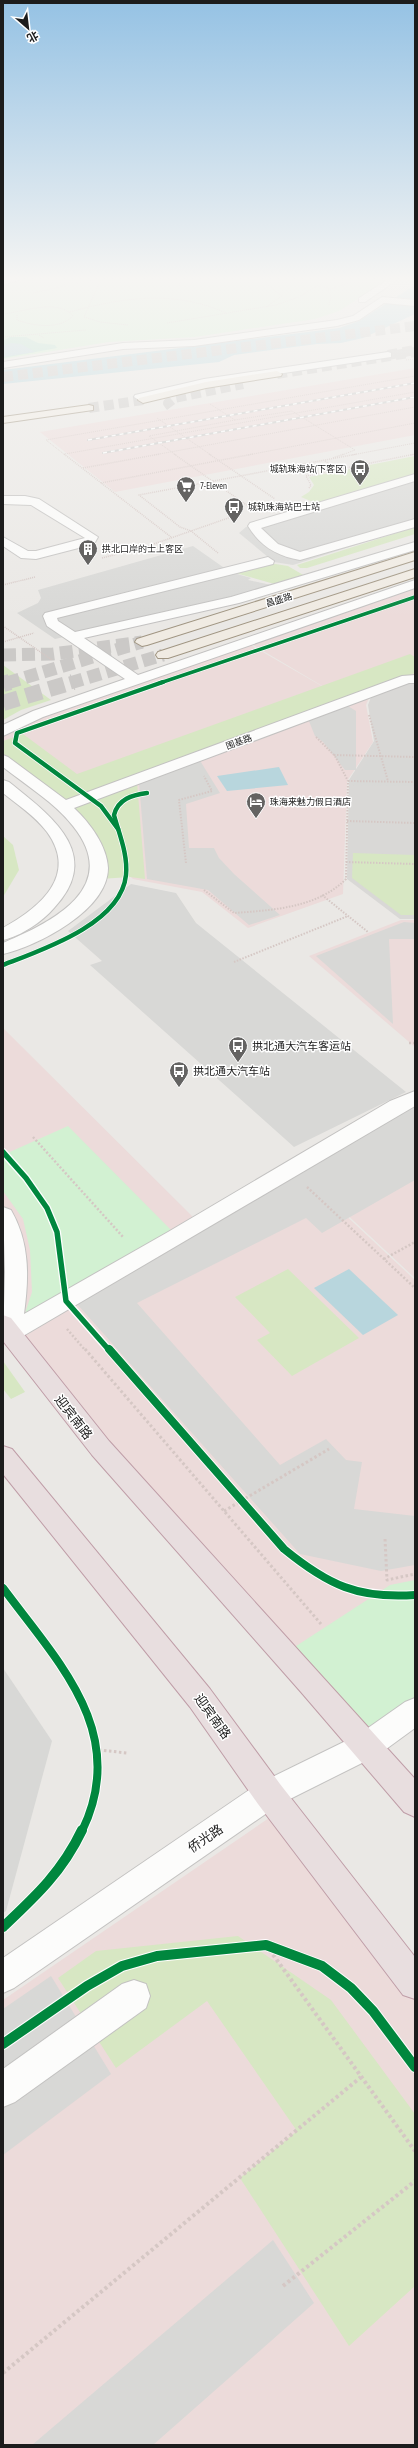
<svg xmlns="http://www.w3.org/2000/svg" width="418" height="2448" font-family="'PT Sans Narrow','Noto Sans SC',sans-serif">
<rect width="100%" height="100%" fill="#eae8e5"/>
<polygon fill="#d9d8d6" points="415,679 415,919 400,919 347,879 349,780 374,741 368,705 373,692"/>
<g fill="#ecdbda">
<polygon points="415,368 415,435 115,492 40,432"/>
<polygon points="415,585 415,679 62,806 3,759 3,732 17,723 247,643 346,700 248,642"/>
<polygon points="371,693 366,705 373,742 347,781 343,894 248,928 202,892 133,879 93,840 63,807"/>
<polygon points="401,920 415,920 415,1047 309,956"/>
<polygon points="3,1028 199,1223 12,1331 11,1224 3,1212"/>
<polygon points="415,1099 415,1278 296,1167"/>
<polygon points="295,1168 415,1280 415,1709 369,1743 12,1334"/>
<polygon points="288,1805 415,1971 415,2445 3,2445 3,2000"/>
</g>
<g fill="#d8d8d6">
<polygon points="415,475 415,526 293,565 274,562 239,533 246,527"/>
<polygon points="193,546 230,572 251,578 248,580 276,586 229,600 55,639 17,613 38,603 41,598 38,590"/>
<polygon points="343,703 356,711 356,770 345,770 323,742 315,736 307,716"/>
<polygon points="369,758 415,759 415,786 352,785"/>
<polygon points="199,759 220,793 186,804 189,848 214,848 219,858 234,874 280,915 249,925 208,890 147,879 139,782"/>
<polygon points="131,884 176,893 196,923 406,1092 294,1147 90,965 102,961 68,931"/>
<polygon points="404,922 415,923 415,939 389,939 393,1024 316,956"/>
<polygon points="415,1104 415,1180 322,1233 306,1218 137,1303 280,1465 326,1439 346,1460 362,1462 354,1509 415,1516 415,1565 381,1571 300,1554 77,1304"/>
<polygon points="3,1668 52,1741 6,1911 3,1913"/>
<polygon points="51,1976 111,2074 3,2155 3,2009"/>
<polygon points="273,2240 314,2303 153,2445 32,2445"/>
</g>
<g fill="#d7e7c3">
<polygon points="415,456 415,475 318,504 301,497 309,492 314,485 309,477"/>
<polygon points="415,527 415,534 307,568 300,568 297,565"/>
<polygon points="269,563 288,566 305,576 278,585 232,572"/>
<polygon points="410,654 415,657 415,673 64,803 3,753 3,741 23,734 77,774"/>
<polygon points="3,665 51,700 21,710 3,720"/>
<polygon points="137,782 145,879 130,877 100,879 102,859 67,807"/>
<polygon points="3,836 13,845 19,870 3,897"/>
<polygon points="353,853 415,855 415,915 401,915 352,878"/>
<polygon points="288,1269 359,1338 292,1376 257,1340 270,1333 235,1297"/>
<polygon points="3,1361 25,1392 11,1399 3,1389"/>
<polygon points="238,1936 331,2000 415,2114 415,2286 349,2346 240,2178 297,2131 207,2001 116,2068 58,1978 96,1951"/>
</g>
<g fill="#d2f1d2">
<polygon points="37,277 392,277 339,311 315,319 195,337 109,342 3,359 3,285"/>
<polygon points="68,1126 171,1230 24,1316 32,1292 30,1250 23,1219 3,1191 3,1155"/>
<polygon points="415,1580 415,1703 369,1737 290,1650 390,1585"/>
</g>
<polygon fill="#b0e1cb" points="10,337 26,337 38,343 55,345 57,348 3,358 3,341"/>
<g fill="#b8d6dd">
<polygon points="415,285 415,314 363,338 341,343 317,344 234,355 219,362 3,384 3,370 339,328 359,321"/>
<polygon points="11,343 21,344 35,352 3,357 3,346"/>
<polygon points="279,767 288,785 227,791 217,776"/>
<polygon points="349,1269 398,1315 363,1335 314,1288"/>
</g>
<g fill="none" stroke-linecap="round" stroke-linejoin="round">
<g stroke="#cbc9c7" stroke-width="10" stroke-dasharray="10 5" stroke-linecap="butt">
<polyline points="388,355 415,350"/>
<polyline points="171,407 168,403 174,398 243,384"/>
</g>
<polyline stroke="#cbc9c7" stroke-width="13" stroke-dasharray="13 6" stroke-linecap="butt" points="3,655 53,654 142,642"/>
<g stroke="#cbc9c7" stroke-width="10" stroke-dasharray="10 5" stroke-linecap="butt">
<polyline points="277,374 415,352"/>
<polyline points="89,408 143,400"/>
</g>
<g stroke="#cbc9c7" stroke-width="13" stroke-dasharray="13 6" stroke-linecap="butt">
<polyline points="7,683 142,642"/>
<polyline points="70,683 163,655"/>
</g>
<g stroke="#cbc9c7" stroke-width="16" stroke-dasharray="16 8" stroke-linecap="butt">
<polyline points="3,684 10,682"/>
<polyline points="3,703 73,682"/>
</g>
<polyline stroke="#cbc9c7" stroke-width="10" stroke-dasharray="10 5" stroke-linecap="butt" points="3,377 415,326"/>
<g stroke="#c3c2c1" stroke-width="2">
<g id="minor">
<polygon points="14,277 27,277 3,285 3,279"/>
<polygon points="392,277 401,277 365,302 359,302 359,298"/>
<polygon points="382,297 415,300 415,306 384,303 359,320 337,326 194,346 123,349 3,368 3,362 123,343 194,340 337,320 353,316"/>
<polygon points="388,352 391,353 391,357 204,385 139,400 134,397 135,395 204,379"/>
<path d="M415,474v7l-154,47 17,16 22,8 115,-33v8l-115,33c-23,-4 -40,-14 -52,-34l2,-3z"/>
<polygon points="3,496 25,496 39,499 98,537 94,544 36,559 21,558 3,546 3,537 28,551 36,551 85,538 31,505 3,504"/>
<polygon points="415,542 415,550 239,603 84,638 138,675 415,580 415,588 43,717 3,736 3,725 33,711 125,679 47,626 43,616 45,613 268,557 274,561 273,564 57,618 58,621 75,632 231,597"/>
<path d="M415,675v8h-6l-335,125c16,15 33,38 34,60 0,42 -70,78 -105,86v-11c50,-21 119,-56 70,-117 -19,-24 -46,-40 -70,-59v-12l5,2 58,43 336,-124z"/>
<path d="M3,780l6,2c41,33 96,72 45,126 -12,14 -33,28 -51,32v-12c36,-20 76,-52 44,-96 -12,-16 -29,-27 -44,-39z"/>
<path d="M415,1091v15l-397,233 -8,3 -7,-2 2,-68 -2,-65 8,3c19,33 18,67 13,104l144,-82 222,-131z"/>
<polygon points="415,1698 415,1728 378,1755 280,1804 14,1988 3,1993 3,1958 258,1784 358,1735 405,1702"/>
<polygon points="134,1980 146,1984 150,1996 146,2008 15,2102 3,2107 3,2069 122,1984"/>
</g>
</g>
<g stroke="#a09582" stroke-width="2">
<g id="major">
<polygon points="277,371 282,374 281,376 206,388 143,403 138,400 139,398 206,382"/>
<polygon points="89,405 93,406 93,410 3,423 3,417"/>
<polygon points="415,552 415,560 147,645 142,646 135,642 137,639"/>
<polygon points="415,569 415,577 168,658 158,658 156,655 158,652"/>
</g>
</g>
<g stroke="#bf9da7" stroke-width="2">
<g id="highway">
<polygon points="3,1315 11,1318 109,1441 415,1779 415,1817 404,1812 301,1692 92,1455 3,1341"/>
<polygon points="3,1446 12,1449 210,1689 280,1784 415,1957 415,1999 403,1995 258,1804 190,1707 3,1474"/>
</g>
</g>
<g stroke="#d5c7c4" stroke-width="1" stroke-dasharray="1 1" stroke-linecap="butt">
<polyline points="102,277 84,317 100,322 128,325"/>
<polyline points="75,284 104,277"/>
<polyline points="179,286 181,279 185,277"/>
<polyline points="318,286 329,288"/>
<polyline points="33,293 65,286 63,281 66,277"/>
<polyline points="329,305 331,297 328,290 351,282"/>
<polyline points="266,307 282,296 265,283 268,277"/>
<path d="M70,312c53,-15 105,-22 156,1"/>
<path d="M3,314c20,-2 55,-16 70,2 -14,14 -39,10 -56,4v-6"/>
<polyline points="167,323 276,305 299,297 332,277"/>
<polyline points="39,335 44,338"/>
<polyline points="3,337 86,330"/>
<polyline points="406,356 415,354"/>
<polyline points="406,360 415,359"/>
<polyline points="210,404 235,420 292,411 355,450 342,455"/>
<polyline points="157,418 176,431 235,420"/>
<polyline points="176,455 149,436 176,431 211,455"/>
<polyline points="352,455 415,443"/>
<polyline points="411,455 415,454"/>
</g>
<g stroke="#d5c7c4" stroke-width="1.5" stroke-dasharray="1 1" stroke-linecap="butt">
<polyline points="174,454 248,506"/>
<polyline points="209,454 275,499"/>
<polyline points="333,458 344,454"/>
<polyline points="325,461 338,469"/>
<polyline points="309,488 311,485 306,476 415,454"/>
<polyline points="118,496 171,537"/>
<polyline points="218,553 191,531 180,527 139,495 357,454"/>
<polyline points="102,558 148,546 234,516"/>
<polyline points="3,585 35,577"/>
<polyline points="3,626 52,660"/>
<polyline points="3,642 34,633"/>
</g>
<g stroke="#d5c7c4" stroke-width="2" stroke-dasharray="1.5 1.5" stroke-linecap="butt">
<polyline points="369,715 388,781"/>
<polyline points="334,755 415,757"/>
<polyline points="348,781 415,782"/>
<polyline points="347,821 415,823"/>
<polyline points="346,862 415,864"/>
<polyline points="186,863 179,800 212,791 204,776"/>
<path d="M204,890l30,23c39,-3 83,-5 112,-34l2,-98 -13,-25 -20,-20"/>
<polyline points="322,895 368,932"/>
<polyline points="234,962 348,916"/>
</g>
<g stroke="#d5c7c4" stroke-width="2.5" stroke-dasharray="2 2" stroke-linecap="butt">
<polyline points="409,1043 415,1043"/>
<polyline points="33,1137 124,1238"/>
<polyline points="307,1187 415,1288"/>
<polyline points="384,1259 415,1242"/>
<polyline points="67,1329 85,1350"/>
</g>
<g stroke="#d5c7c4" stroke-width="3" stroke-dasharray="2.5 2.5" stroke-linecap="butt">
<polyline points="85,1349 321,1624"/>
<polyline points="224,1511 329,1449"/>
<polyline points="385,1539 387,1580 415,1574"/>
<polyline points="99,1750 127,1753"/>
</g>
<g stroke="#d5c7c4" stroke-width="4" stroke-dasharray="3 3" stroke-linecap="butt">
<polyline points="266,1945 415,2151"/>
<polyline points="283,2286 415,2181"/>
<polyline points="3,2373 361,2077"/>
</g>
<use href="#minor" fill="#fcfcfb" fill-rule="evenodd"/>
<use href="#major" fill="#f0ebe3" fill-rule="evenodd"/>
<use href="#highway" fill="#e8dedf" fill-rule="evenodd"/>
<g stroke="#c9c9c8" stroke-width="2">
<g id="rail">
<polyline points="88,440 415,383"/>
<polyline points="103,453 415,397"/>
</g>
</g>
<use href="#rail" stroke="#fff" stroke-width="1.5" stroke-dasharray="4" stroke-linecap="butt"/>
<g stroke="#d5c7c4" stroke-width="1" stroke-dasharray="1 1" stroke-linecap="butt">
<polyline points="65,454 415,392"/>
<polyline points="65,455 46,440 415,376"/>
<polyline points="154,455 415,407"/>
<polyline points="248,455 415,423"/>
</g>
<g stroke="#d5c7c4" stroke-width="1.5" stroke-dasharray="1 1" stroke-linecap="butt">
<polyline points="64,454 118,496"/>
<polyline points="83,468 160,454"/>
<polyline points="101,483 253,454"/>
</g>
<g stroke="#fff" stroke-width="5">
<polyline id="cycleway-far4" points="160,683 415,597"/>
</g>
<g stroke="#fff" stroke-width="6">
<g id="cycleway-far3">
<polyline points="118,829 101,806 15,743 17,733 163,682"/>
<path d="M3,965c39,-15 118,-41 123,-90 2,-21 -7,-41 -12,-60 4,-16 18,-20 33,-22"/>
</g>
</g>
<g stroke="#fff" stroke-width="8">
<polyline id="cycleway-far2" points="3,1152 26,1178 47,1208 57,1232 66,1301 109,1350"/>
</g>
<g stroke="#fff" stroke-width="10">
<g id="cycleway-far1">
<path d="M109,1349l175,200c44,36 74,50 131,46"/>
<path d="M3,1588c55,74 127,145 79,243"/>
</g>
</g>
<g stroke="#fff" stroke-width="12">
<g id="cycleway">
<path d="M3,1927c33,-31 59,-55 79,-97"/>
<polyline points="3,2044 87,1986 122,1966 157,1956 266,1945 322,1966 351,1988 373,2011 415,2067"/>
</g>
</g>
<use href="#cycleway-far4" stroke="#00873e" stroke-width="3.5"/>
<use href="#cycleway-far3" stroke="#00873e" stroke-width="4.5"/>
<use href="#cycleway-far2" stroke="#00873e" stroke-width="5.5"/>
<use href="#cycleway-far1" stroke="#00873e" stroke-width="8"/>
<use href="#cycleway" stroke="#00873e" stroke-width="10"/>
</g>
<linearGradient id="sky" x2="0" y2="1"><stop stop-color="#95c2e4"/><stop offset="0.45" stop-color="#f6f5f3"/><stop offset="1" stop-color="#f6f5f3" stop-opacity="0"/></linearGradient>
<rect width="418" height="619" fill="url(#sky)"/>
<defs>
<g id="bus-pin" transform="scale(1)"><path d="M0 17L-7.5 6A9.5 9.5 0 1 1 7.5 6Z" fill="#646362" stroke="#fff"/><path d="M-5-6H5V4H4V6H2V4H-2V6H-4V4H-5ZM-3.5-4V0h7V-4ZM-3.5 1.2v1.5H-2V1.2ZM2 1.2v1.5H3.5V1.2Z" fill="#fff"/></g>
<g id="supermarket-pin" transform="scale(1)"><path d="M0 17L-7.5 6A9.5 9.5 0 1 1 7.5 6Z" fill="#646362" stroke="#fff"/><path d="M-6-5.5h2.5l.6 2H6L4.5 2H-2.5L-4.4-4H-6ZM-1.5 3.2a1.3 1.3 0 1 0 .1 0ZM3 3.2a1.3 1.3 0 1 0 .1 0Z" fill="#fff"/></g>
<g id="building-pin" transform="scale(1)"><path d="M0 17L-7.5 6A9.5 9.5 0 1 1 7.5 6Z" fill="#646362" stroke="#fff"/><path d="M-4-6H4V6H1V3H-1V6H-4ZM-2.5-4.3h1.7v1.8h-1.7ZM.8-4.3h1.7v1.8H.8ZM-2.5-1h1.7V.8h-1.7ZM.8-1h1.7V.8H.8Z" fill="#fff"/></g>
<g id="hotel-pin" transform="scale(1)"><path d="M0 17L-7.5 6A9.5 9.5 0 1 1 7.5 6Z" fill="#646362" stroke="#fff"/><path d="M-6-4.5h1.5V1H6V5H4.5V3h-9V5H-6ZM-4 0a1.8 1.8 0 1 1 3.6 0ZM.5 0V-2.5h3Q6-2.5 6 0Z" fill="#fff"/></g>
</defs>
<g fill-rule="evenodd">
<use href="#bus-pin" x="360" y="469"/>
<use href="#supermarket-pin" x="186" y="486"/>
<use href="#bus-pin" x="234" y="507"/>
<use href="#building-pin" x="88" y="549"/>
<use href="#hotel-pin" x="256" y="802"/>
<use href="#bus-pin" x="238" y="1046"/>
<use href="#bus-pin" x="179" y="1071"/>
</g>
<g text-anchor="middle" stroke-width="3" stroke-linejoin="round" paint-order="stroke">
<g font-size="9" fill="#1c1c1c" stroke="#fff" text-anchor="start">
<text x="346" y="472" text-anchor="end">城轨珠海站(下客区)</text>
<text x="200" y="489">7-Eleven</text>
<text x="248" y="510">城轨珠海站巴士站</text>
<text x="102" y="552">拱北口岸的士上客区</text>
<text x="270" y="805">珠海来魅力假日酒店</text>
</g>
<g font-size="9" fill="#1c1c1c" stroke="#fff">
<text transform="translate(279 600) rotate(-17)" y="3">昌盛路</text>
<text transform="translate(239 742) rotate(-20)" y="3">围基路</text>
</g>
<g font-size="11" fill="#1c1c1c" stroke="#fff" text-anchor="start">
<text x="252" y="1050">拱北通大汽车客运站</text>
<text x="193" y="1075">拱北通大汽车站</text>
</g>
<g font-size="13" fill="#1c1c1c" stroke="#fff">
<text transform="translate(74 1417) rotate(52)" y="5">迎宾南路</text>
<text transform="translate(213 1716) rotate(54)" y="5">迎宾南路</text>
<text transform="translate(205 1838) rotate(-34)" y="5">侨光路</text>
</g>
</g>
<rect width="418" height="2448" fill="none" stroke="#1c1c1c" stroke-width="8"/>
<g transform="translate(28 28) rotate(152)" stroke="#ffffff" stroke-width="3" paint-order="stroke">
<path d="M0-3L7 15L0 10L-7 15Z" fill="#1c1c1c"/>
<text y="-6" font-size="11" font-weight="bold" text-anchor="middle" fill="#1c1c1c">北</text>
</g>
</svg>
